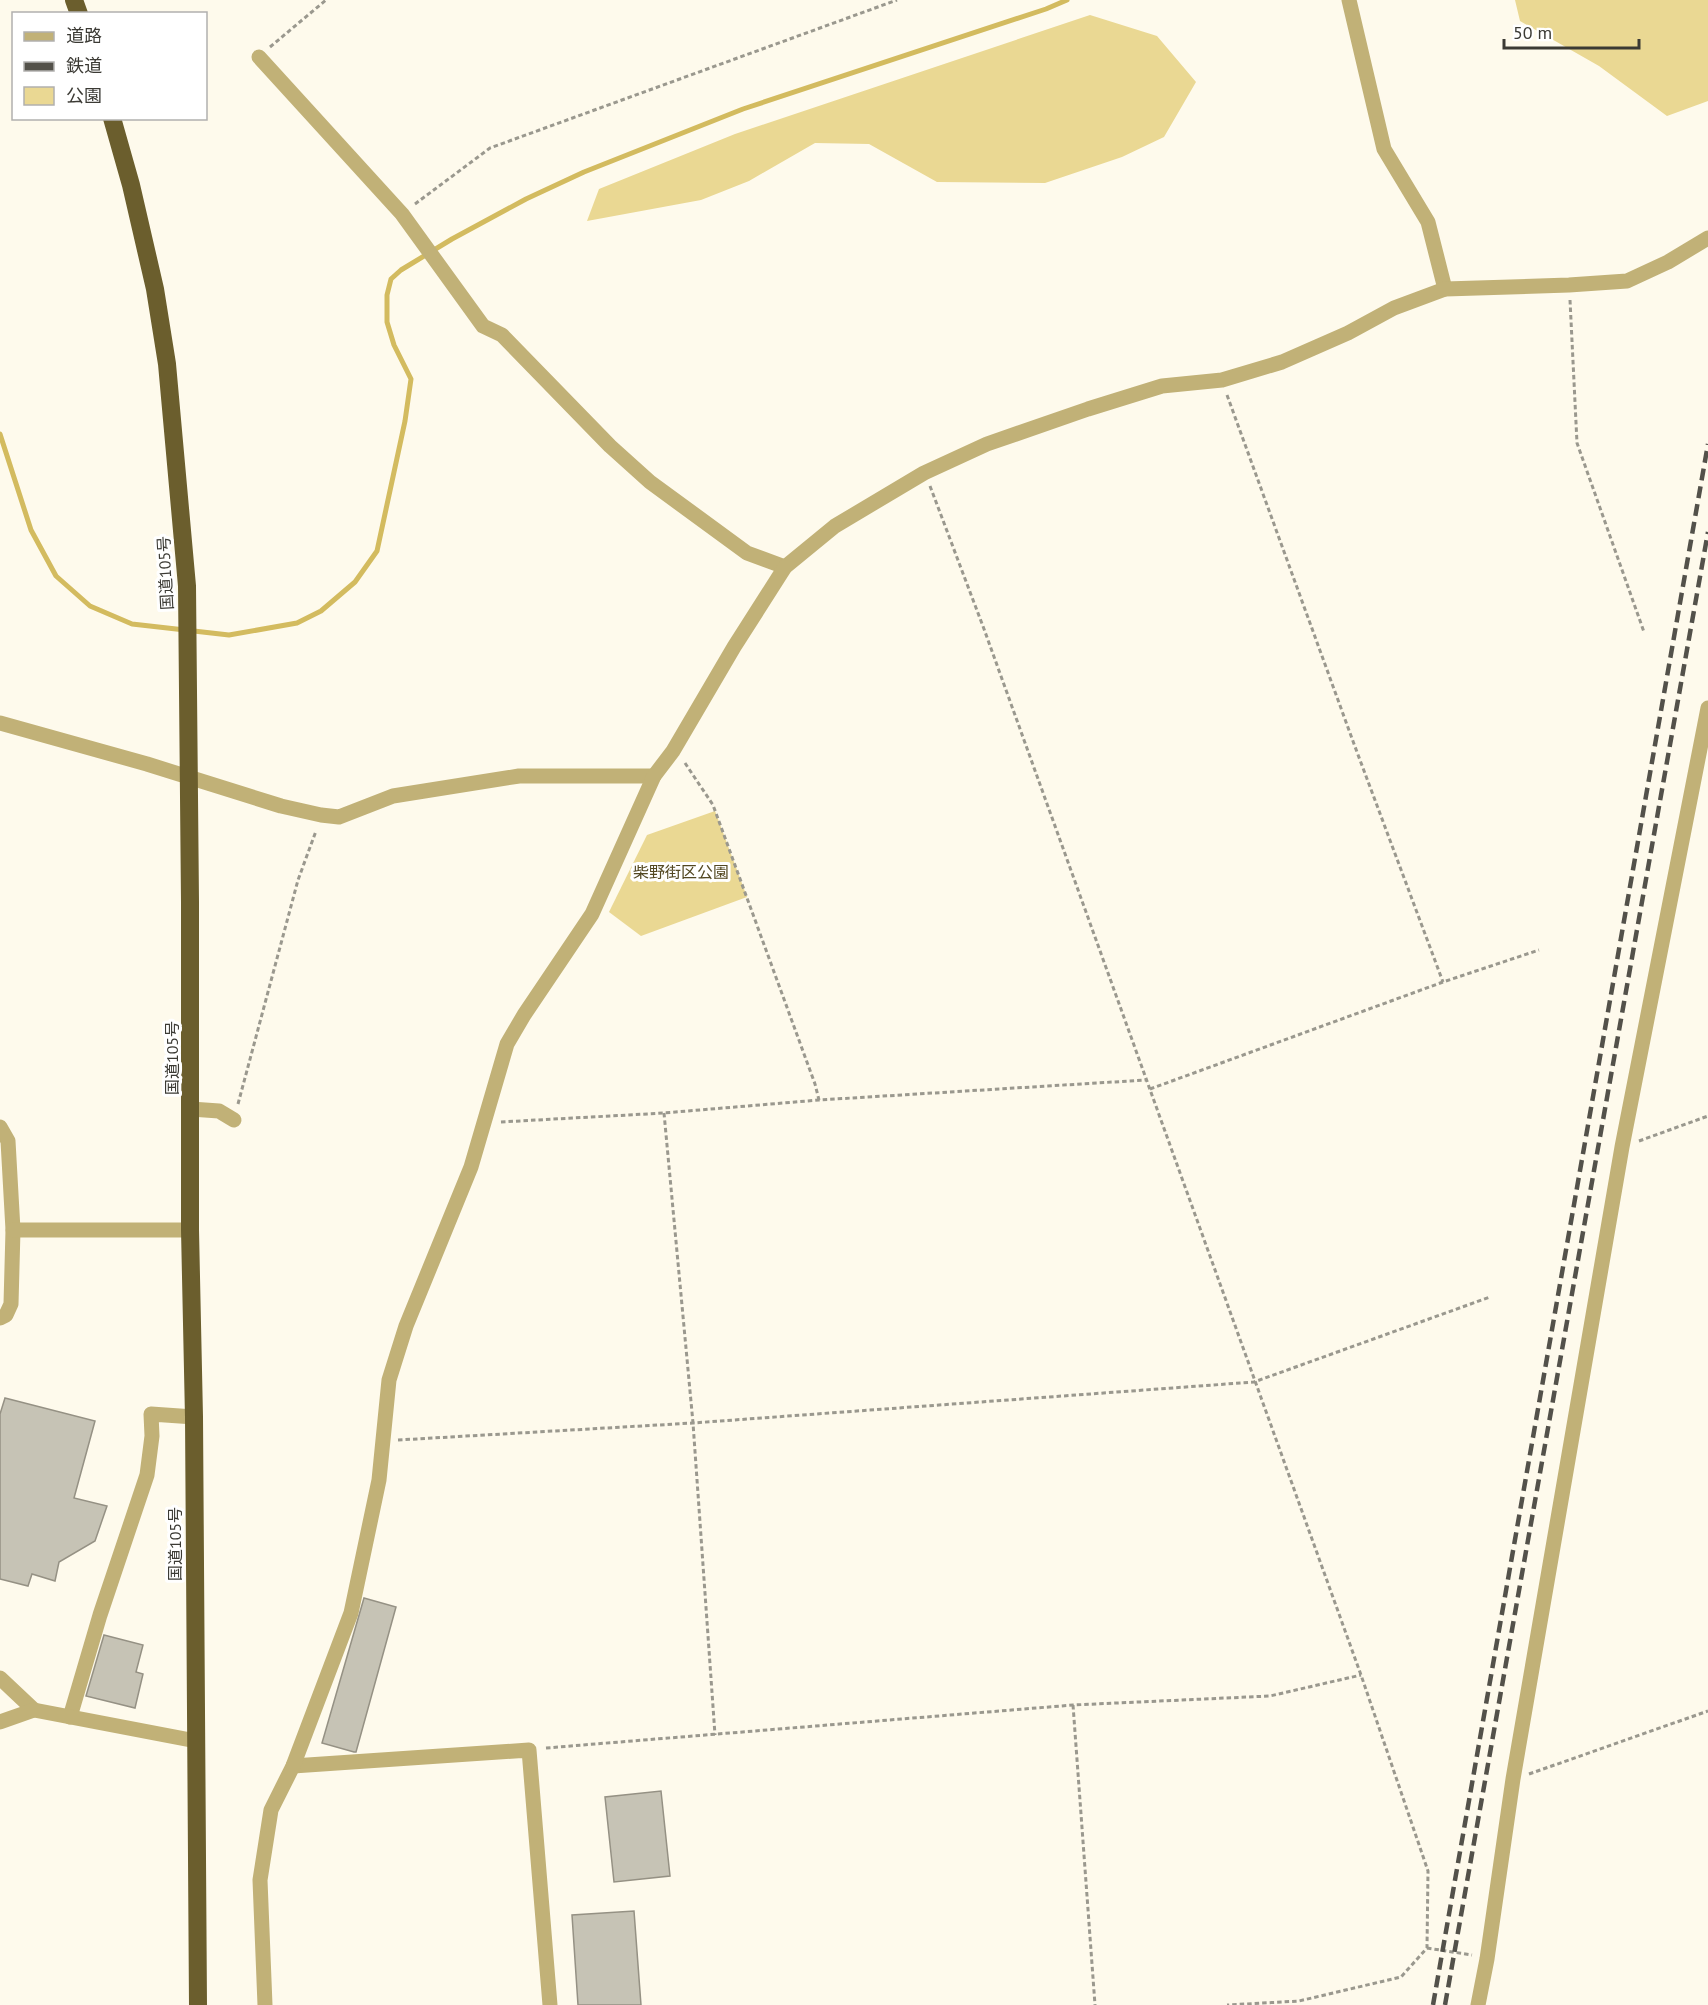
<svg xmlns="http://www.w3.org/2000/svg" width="1708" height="2005" font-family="'PT Sans','Noto Sans JP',sans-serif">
<rect width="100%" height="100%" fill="#fefaec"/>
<g fill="#ead893">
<polygon points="1515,0 1708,0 1708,101 1667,116 1599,66 1520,21"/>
<polygon points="1090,15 1157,36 1196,82 1164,137 1122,157 1045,183 937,182 869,144 815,143 749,181 701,200 587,221 599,189 735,134"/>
<polygon points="715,811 747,897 641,936 609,912 647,835"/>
</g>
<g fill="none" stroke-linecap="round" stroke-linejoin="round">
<polyline stroke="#d3bb5f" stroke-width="5" points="0,434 31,530 56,576 90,606 132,624 229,635 297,623 321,611 355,582 377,551 405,421 411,379 394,345 387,322 387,295 391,279 401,270 452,239 526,199 584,172 743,109 1046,9 1067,0"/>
</g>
<g fill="#c6c3b5" stroke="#959184" stroke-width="1.5">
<polygon points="5,1398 95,1421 74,1498 107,1506 95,1541 59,1562 55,1581 32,1574 28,1586 0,1579 0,1414"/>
<polygon points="364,1598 396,1607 356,1752 354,1752 322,1743"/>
<polygon points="104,1635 143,1645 136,1672 143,1674 135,1708 86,1696"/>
<polygon points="661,1791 670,1876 614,1882 605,1797"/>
<polygon points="634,1911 641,2005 578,2005 572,1915"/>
</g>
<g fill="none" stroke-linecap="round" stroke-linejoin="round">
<g stroke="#9a988e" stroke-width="3" stroke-dasharray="4.5 3" stroke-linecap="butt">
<polyline points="270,47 326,0"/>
<polyline points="415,204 490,148 897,0"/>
<polyline points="1570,300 1577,443 1644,632"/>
<polyline points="1227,395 1354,744 1443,982"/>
<polyline points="930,486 984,629 1361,1675 1428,1871 1427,1948 1401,1977 1299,2001 1227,2005"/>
<polyline points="685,763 713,805 815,1084 819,1100"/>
<polyline points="1150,1089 1443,982 1539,950"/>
<polyline points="238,1104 298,880 316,831"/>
<polyline points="664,1113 693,1423 715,1735"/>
<polyline points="501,1122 664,1113 819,1100 1146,1080"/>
<polyline points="1639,1141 1708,1116"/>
<polyline points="398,1440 693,1423 1254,1382 1490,1297"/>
<polyline points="1073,1705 1095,2005"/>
<polyline points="546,1748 1073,1705 1270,1696 1361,1675"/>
<polyline points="1529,1774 1708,1711"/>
<polyline points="1427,1948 1472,1955"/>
</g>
<g stroke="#c1b177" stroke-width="15">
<polyline points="1349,0 1384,149 1428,222 1445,289"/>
<polyline points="259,57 402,214 483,326 502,335 610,446 650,482 747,553 785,567"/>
<polyline points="0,723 147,764 281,806 321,815 339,817 393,796 519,776 654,776"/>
<polyline points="191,1109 219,1111 234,1120"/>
<polyline points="0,1127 8,1141 13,1230 11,1304 6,1315 0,1318"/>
<polyline points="13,1230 190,1230"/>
<polyline points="0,1678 34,1710"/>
<polyline points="70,1717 100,1615 147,1475 152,1436 151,1414 194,1417"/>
<polyline points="0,1722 34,1710 196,1741"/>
<polyline points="293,1766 529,1750 550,2005"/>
<polyline points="265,2005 260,1880 271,1810 293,1766 351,1613 379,1480 389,1380 406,1326 471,1167 507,1044 524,1015 592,914 654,776 673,751 734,647 785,567 835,526 924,473 987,444 1088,409 1162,386 1222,380 1282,362 1348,333 1394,308 1445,289 1569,285 1627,281 1668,262 1708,238"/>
<polyline points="1478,2005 1487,1959 1513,1779 1622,1147 1708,708"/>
</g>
<g stroke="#6b5e2d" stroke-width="18">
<polyline points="74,0 79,14"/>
<polyline points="112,118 131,185 155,289 167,364 187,586 190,902 190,1230 194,1417 198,2005"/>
</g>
<g stroke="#53514a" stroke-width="4.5" stroke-dasharray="12 6" stroke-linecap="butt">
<polyline points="1433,2005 1708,444"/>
<polyline points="1445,2005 1708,532"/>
</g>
</g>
<g text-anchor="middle" stroke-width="6" stroke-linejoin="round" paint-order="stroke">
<g font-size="16" fill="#3b3a34" stroke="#fff">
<text transform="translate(165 573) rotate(-93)" y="6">国道105号</text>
<text transform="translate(172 1058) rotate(-90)" y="6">国道105号</text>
<text transform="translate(175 1544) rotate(-90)" y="6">国道105号</text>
</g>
<g font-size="16" fill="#534822" stroke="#fff">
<text x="681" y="878">柴野街区公園</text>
</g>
</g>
<rect x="12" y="12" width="195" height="108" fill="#ffffff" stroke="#b1b0ae" stroke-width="1.5"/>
<rect x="24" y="32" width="30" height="9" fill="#c1b177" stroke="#b1b0ae" stroke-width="1.5"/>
<text x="66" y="42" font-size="18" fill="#3b3a34">道路</text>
<rect x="24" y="62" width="30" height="9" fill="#53514a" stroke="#b1b0ae" stroke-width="1.5"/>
<text x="66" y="72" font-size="18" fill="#3b3a34">鉄道</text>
<rect x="24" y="87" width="30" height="18" fill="#ead893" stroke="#b1b0ae" stroke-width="1.5"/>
<text x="66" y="102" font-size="18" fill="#3b3a34">公園</text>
<path d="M1504 39v9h135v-9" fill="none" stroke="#3b3a34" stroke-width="3"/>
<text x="1513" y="39" font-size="18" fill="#3b3a34" stroke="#ffffff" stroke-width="4.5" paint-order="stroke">50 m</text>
</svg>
